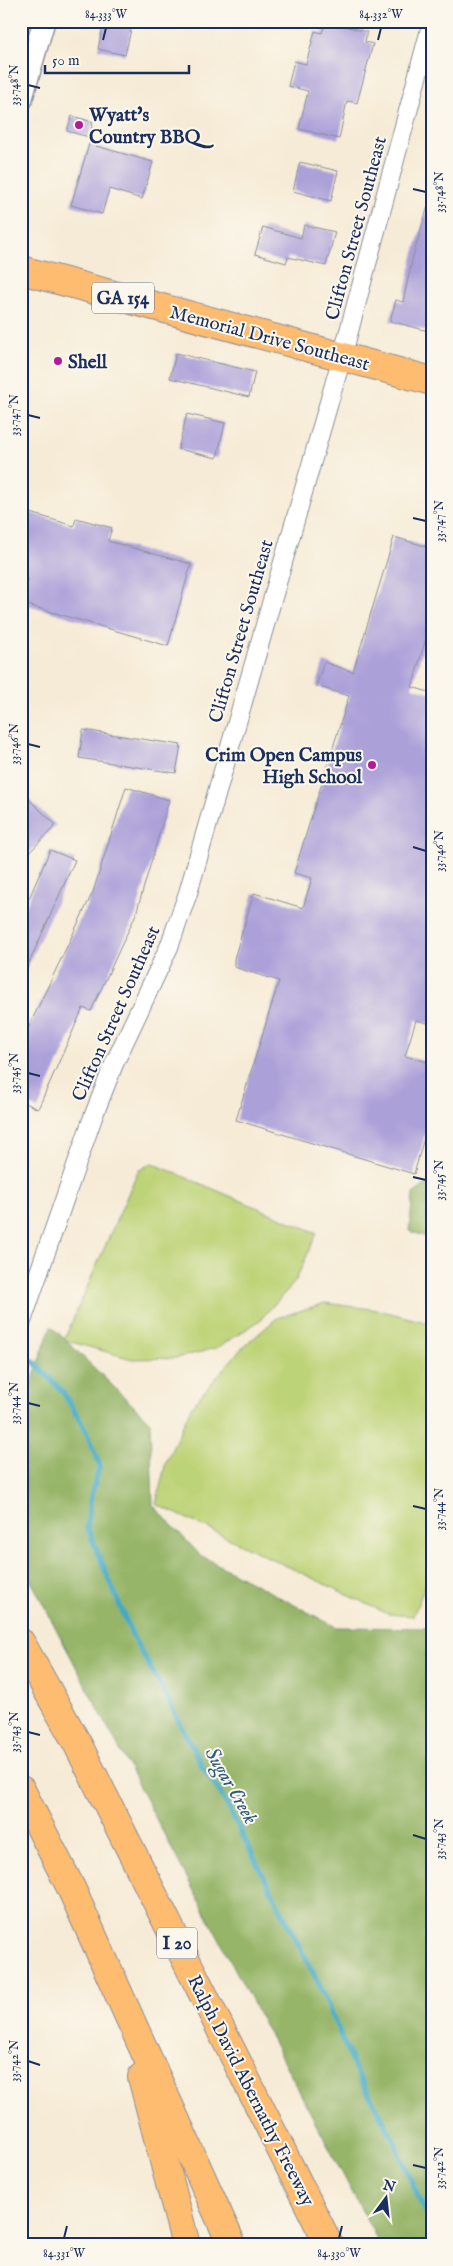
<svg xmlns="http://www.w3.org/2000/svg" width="453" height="2266" font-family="'IM FELL English',serif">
<rect width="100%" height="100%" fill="#fbf7ec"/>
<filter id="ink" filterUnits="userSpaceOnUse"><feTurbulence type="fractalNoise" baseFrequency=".02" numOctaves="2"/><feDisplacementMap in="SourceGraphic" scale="10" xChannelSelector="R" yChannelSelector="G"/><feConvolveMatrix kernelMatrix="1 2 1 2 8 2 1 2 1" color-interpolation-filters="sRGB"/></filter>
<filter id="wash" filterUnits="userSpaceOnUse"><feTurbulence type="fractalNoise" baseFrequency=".0096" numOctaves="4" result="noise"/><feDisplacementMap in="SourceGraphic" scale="20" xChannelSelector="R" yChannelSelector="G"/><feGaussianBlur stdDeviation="1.12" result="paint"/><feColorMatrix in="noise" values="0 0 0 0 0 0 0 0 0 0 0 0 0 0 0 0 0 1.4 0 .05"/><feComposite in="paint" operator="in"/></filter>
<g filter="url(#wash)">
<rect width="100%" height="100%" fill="#f6ebd6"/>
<g fill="#bdd377" stroke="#6c816a">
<polygon points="152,1163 317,1233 295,1282 259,1321 217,1348 176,1358 132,1359 64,1340 138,1171"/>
<polygon points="325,1303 379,1310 432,1324 432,1569 413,1616 388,1614 156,1504 166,1462 191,1407 239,1351 277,1318"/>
</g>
<g fill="#96b568" stroke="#587263">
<polygon points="432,1180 432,1239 409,1231 413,1194"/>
<polygon points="51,1326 150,1422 153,1505 200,1555 336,1627 428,1628 432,1619 432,2245 380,2245 21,1562 21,1414"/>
</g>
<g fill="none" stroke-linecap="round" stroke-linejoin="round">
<polyline stroke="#44aac4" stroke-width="5.5" points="33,1361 63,1392 85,1429 100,1465 91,1495 87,1527 133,1637 164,1692 202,1766 223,1797 321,1988 355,2069 393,2138 432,2229"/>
</g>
<g id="blocks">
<g fill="#aca0d9">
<polygon points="104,21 133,21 125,55 98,49"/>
<polygon points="326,21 367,32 365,42 373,44 357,103 347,101 339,139 299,129 308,91 288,86 294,61 306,64 315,31 322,33"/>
<polygon points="72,116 93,122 89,137 67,131"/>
<polygon points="89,144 153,162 142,199 109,189 102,214 71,205"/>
<polygon points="300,162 338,171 331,201 293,191"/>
<polygon points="428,206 432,207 432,332 390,321 396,300 403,302 413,256"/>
<polygon points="304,225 335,232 326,266 288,257 286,263 255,254 263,227 301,238"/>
<polygon points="176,353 255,372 249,397 170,378"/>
<polygon points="187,414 225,423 217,458 178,449"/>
<polygon points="24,511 74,526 76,518 112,528 108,541 191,564 168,646 21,603 27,579 21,577 21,522"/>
<polygon points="394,537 432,548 432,617 412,687 432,693 432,1024 416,1020 405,1056 432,1063 432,1109 414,1174 236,1120 279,981 234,967 234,959 254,893 303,908 312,878 294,873 349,696 316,686 324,662 353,672"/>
<polygon points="83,730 181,745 176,773 79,758"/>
<polygon points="126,787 169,800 136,914 91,1011 83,1008 38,1109 21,1101 21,1043 93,892"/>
<polygon points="21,792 56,825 21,861"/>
<polygon points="50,850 75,860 21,981 21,917"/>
</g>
</g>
</g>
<g filter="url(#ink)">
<use href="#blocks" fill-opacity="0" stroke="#888d9a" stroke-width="1"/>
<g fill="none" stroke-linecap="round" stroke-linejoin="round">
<g stroke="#888d9a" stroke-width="20">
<polyline id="minor" points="21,1324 93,1117 114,1064 169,947 188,893 342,357 432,22"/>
</g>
<g stroke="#888d9a" stroke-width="24">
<polyline id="tertiary" points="21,101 44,21"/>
</g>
<g stroke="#888d9a" stroke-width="30">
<polyline id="primary" points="21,270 432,381"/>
</g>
<g stroke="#888d9a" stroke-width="30">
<g id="motorway">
<polyline points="21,1643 77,1743 329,2245"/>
<polyline points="21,1790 71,1888 232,2245"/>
<polyline points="142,2077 186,2245"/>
</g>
</g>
<use href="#minor" stroke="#fff" stroke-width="18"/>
<use href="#tertiary" stroke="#fff" stroke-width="21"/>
<use href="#primary" stroke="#febc70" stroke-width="28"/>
<use href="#motorway" stroke="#febc70" stroke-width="28"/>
</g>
</g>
<path fill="none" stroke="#1b2f5e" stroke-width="2" d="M103,40l3,-12M378,40l3,-12M28,85l12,3M413,189l13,3M28,415l12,3M413,518l13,3M28,744l12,3M413,847l13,4M28,1073l12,3M413,1177l13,3M28,1403l12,3M413,1506l13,3M28,1732l12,3M413,1835l13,4M28,2061l12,4M413,2165l13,3M64,2238l3,-12M339,2238l3,-12"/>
<g fill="#b5179e" stroke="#fbf7ec" stroke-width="2">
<circle cx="79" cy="125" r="5"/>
<circle cx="58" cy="361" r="5"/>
<circle cx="372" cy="765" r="5"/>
</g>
<g text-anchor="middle" stroke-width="4" stroke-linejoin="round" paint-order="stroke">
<g fill="#fbf7ec" stroke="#5e6b89" stroke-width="1">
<rect x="92" y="282.5" width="62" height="31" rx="4"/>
<rect x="157" y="1927.5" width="40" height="31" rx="4"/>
</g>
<g font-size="18" font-weight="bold" fill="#1b2f5e">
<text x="123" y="304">GA 154</text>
<text x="177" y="1949">I 20</text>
</g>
<g font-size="19" font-weight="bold" fill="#1b2f5e" stroke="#fbf7ec" text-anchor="start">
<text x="89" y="121">Wyatt's<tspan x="89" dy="22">Country BBQ</tspan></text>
<text x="68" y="368">Shell</text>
<text x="362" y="761" text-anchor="end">Crim Open Campus<tspan x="362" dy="22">High School</tspan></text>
</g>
<g font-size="19" fill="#1b2f5e" stroke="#fbf7ec">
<text transform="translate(355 228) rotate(-75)" y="7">Clifton Street Southeast</text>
<text transform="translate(270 337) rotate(15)" y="7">Memorial Drive Southeast</text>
<text transform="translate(240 631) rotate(-74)" y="7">Clifton Street Southeast</text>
<text transform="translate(115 1013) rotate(-66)" y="7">Clifton Street Southeast</text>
<text transform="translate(252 2090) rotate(63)" y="7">Ralph David Abernathy Freeway</text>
</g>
<g font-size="20" font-style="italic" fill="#295a82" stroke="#fbf7ec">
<text transform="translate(232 1785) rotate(60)" y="7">Sugar Creek</text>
</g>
</g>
<rect width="453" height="2266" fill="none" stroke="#fbf7ec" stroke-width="55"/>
<g transform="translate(386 2198) rotate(15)" stroke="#fbf7ec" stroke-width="4" paint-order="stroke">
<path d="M0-4L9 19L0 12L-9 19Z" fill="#1b2f5e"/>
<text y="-8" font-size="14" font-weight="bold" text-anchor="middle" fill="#1b2f5e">N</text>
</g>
<path d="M45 65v8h144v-8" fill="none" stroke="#1b2f5e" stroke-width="2.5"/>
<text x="52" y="65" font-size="15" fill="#1b2f5e" stroke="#fbf7ec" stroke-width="4" paint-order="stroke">50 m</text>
<rect x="28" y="28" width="398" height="2210" fill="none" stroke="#1b2f5e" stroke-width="2"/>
<g font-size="12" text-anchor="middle" fill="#1b2f5e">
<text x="106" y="18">84.333°W</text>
<text x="381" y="18">84.332°W</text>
<text transform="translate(14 85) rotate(-90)" y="4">33.748°N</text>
<text transform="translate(439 192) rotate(-90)" y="4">33.748°N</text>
<text transform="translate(14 415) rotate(-90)" y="4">33.747°N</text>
<text transform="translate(439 521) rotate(-90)" y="4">33.747°N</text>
<text transform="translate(14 744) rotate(-90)" y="4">33.746°N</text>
<text transform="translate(439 851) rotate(-90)" y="4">33.746°N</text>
<text transform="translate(14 1073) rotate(-90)" y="4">33.745°N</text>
<text transform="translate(439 1180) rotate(-90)" y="4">33.745°N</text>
<text transform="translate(14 1403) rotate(-90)" y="4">33.744°N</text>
<text transform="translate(439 1509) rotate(-90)" y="4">33.744°N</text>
<text transform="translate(14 1732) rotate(-90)" y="4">33.743°N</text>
<text transform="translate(439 1839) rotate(-90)" y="4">33.743°N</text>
<text transform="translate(14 2061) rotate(-90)" y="4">33.742°N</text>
<text transform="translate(439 2168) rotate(-90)" y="4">33.742°N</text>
<text x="64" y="2257">84.331°W</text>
<text x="339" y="2257">84.330°W</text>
</g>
</svg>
